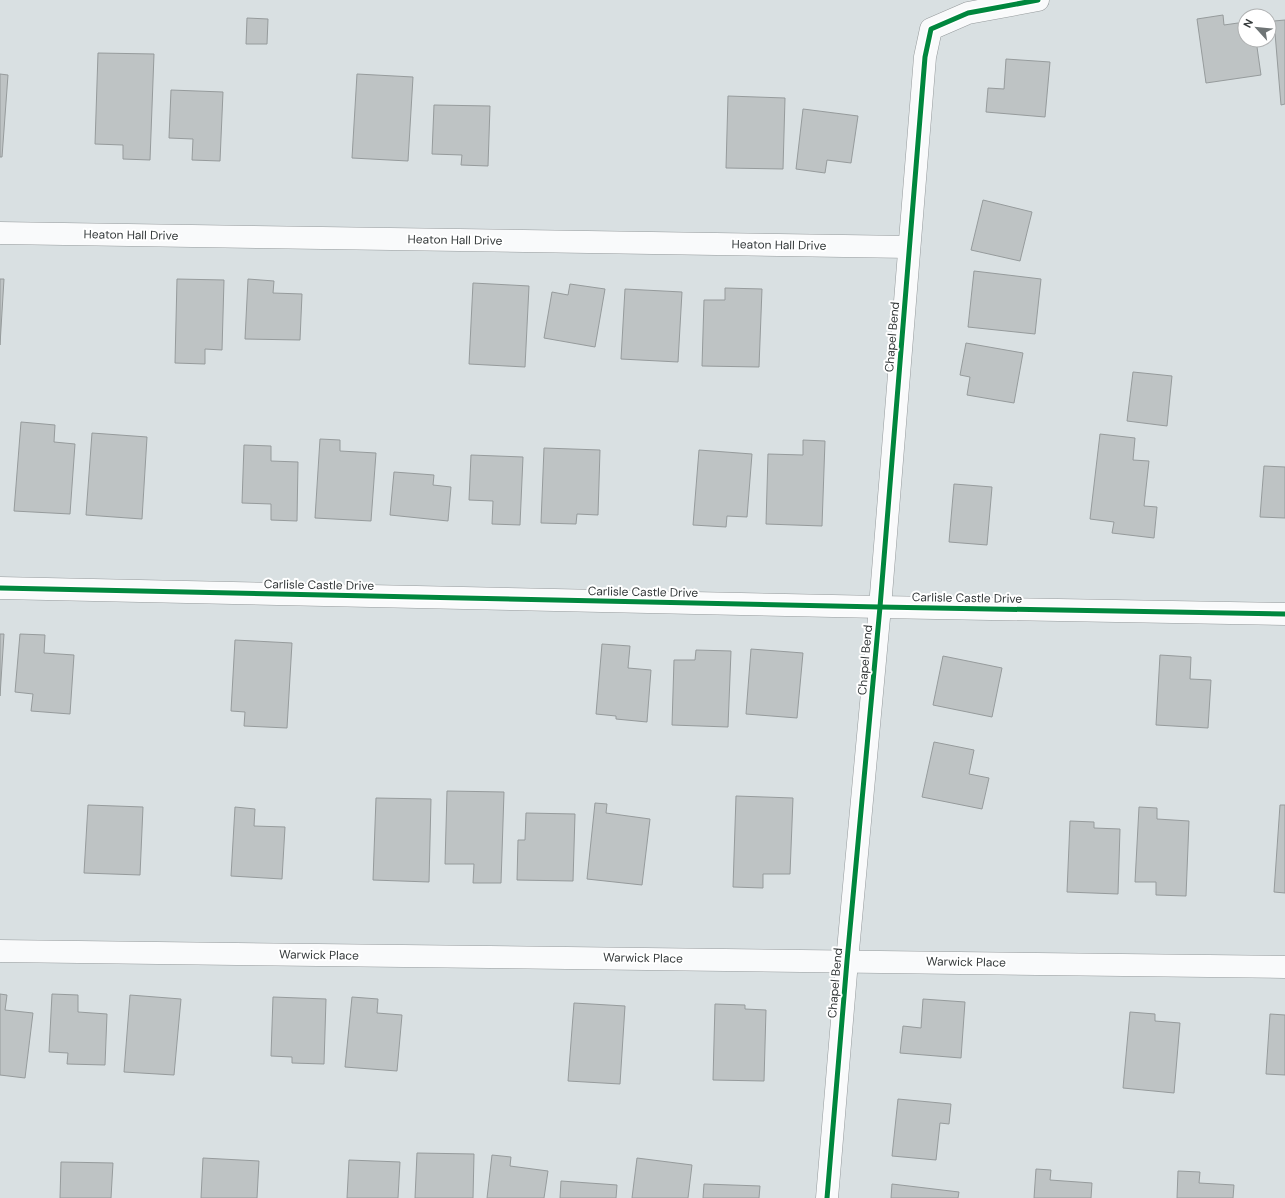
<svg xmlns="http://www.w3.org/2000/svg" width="1285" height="1198" font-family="'DM Sans',sans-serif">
<rect width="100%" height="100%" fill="#d9e0e2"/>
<g fill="#bec3c4" stroke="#969b9c">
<polygon points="1223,15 1224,25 1245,22 1245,40 1256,40 1261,75 1206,83 1197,19"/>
<polygon points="247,18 268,19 267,44 246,44"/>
<polygon points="1285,20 1285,104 1281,105 1274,21"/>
<polygon points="98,53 154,54 150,160 123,159 123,145 95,144"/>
<polygon points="1006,59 1050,62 1045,117 986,112 988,88 1004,89"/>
<polygon points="0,74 8,75 2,157 0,157"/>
<polygon points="357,74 413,77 408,161 352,158"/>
<polygon points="171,90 223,92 220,161 192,160 193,139 169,138"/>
<polygon points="728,96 785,98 783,169 726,168"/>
<polygon points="434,105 490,106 488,166 461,165 462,155 432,154"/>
<polygon points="803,109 858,116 851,163 827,160 825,173 796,169"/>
<polygon points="983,200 1032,212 1020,261 971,250"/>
<polygon points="974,271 1041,279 1035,334 968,327"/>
<polygon points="0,279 4,279 0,345"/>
<polygon points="177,279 224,280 222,350 205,349 205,364 175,363"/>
<polygon points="248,279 274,281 273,293 302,294 300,340 245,339"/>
<polygon points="473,283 529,286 525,367 469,364"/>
<polygon points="570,284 605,289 595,347 544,338 552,292 568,295"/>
<polygon points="725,288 762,289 759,367 702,366 704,300 725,300"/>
<polygon points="625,289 682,292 678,362 621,359"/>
<polygon points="966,343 1023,353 1014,403 967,395 970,377 960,375"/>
<polygon points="1133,372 1172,376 1167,426 1127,421"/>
<polygon points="21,422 55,425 54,442 75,444 70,514 14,511"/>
<polygon points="92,433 147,437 142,519 86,515"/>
<polygon points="1100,434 1135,438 1133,460 1149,461 1144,506 1157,507 1154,538 1112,533 1114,522 1090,519"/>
<polygon points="320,439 340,440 340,451 376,453 371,521 315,518"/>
<polygon points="803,440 825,441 822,526 766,524 768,454 803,455"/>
<polygon points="244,445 271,446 271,461 298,462 297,521 271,520 271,504 242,503"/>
<polygon points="544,448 600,450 598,515 577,514 576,524 541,523"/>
<polygon points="699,450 752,454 747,517 727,516 726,527 693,525"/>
<polygon points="471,455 523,457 520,525 492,524 493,501 469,500"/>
<polygon points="1264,466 1285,467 1285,518 1260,517"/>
<polygon points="394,472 434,475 433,485 451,487 448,521 390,515"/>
<polygon points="954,484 992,487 987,545 949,542"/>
<polygon points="0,634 4,634 0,696"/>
<polygon points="20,634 45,635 44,653 74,655 70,714 31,711 33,694 15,692"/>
<polygon points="235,640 292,643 287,728 244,726 245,712 231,711"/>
<polygon points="602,644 630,646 628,668 651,670 647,722 616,719 616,716 596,714"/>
<polygon points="751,649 803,653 797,718 746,714"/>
<polygon points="696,650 731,651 728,727 672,725 674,660 695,660"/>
<polygon points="1160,655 1191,657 1190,679 1211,680 1208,728 1156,725"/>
<polygon points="943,656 1002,668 992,717 933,705"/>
<polygon points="934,742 974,750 969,774 989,778 982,809 922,797"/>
<polygon points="447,791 504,792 501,883 473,883 474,864 445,864"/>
<polygon points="736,796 793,798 790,874 763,874 763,888 733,887"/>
<polygon points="376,798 431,799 429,882 373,880"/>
<polygon points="595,803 607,804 606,813 650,819 642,885 587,879"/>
<polygon points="88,805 143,807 140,875 84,873"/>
<polygon points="1280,805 1285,805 1285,893 1274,892"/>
<polygon points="235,807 255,809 254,826 285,827 282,879 231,876"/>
<polygon points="1139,807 1157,808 1157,819 1189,821 1186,896 1156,895 1156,882 1135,882"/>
<polygon points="526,813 575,814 573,881 517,880 518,840 525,840"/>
<polygon points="1070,821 1094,822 1094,828 1120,829 1118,894 1067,892"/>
<polygon points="0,994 7,995 5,1010 33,1013 25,1078 0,1075"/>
<polygon points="52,994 78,995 78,1012 107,1014 105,1065 67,1064 68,1053 49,1052"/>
<polygon points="130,995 181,999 174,1075 124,1072"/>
<polygon points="273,997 326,999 324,1064 292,1063 292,1057 271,1056"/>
<polygon points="352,997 378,999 377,1013 402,1015 397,1071 345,1067"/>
<polygon points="923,999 965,1002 961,1058 900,1053 903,1026 921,1028"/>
<polygon points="574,1003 625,1006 620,1084 568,1081"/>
<polygon points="715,1004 745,1005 745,1009 766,1010 764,1081 713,1080"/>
<polygon points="1130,1012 1155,1014 1155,1021 1180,1023 1174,1093 1123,1088"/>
<polygon points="1270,1014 1285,1015 1285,1075 1266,1074"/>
<polygon points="898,1099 951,1104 949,1124 940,1123 936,1160 892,1156"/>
<polygon points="417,1153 474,1154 473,1198 415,1198"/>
<polygon points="492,1155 511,1157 510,1166 548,1171 544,1198 487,1198"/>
<polygon points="203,1158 259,1161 257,1198 201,1198"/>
<polygon points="637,1158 692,1165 688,1198 632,1198"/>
<polygon points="349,1160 400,1162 398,1198 347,1198"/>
<polygon points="61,1162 113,1163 111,1198 60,1198"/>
<polygon points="1036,1169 1051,1170 1050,1180 1092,1183 1091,1198 1034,1198"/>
<polygon points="1178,1171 1200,1172 1199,1183 1234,1185 1233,1198 1177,1198"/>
<polygon points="561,1181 617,1185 616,1198 560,1198"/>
<polygon points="704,1184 760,1186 759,1198 703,1198"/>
<polygon points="892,1184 959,1192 958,1198 891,1198"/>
</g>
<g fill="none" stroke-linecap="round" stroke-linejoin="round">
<g stroke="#959a9c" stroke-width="23">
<g id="minor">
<polyline points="0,233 909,247"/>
<polyline points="0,588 880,607 1285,614"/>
<polyline points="0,951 1285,967"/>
<polyline points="827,1198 847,961 880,607 925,57 931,29 968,13 1038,0"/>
</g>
</g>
<use href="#minor" stroke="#f9fafb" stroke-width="22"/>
<g stroke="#fff" stroke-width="8">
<g id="cycleway">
<polyline points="0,588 880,607 1285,614"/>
<polyline points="827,1198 847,961 880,607 925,57 931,29 968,13 1038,0"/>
</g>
</g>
<use href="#cycleway" stroke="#00873e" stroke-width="5"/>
</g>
<g text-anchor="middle" stroke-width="4" stroke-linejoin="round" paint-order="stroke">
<g font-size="12" fill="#353a3b" stroke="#fff">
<text transform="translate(131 235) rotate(1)" y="4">Heaton Hall Drive</text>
<text transform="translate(455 240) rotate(1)" y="4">Heaton Hall Drive</text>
<text transform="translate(779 245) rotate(1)" y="4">Heaton Hall Drive</text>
<text transform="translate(892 337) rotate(-85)" y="4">Chapel Bend</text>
<text transform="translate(319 585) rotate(1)" y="4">Carlisle Castle Drive</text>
<text transform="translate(643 592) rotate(1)" y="4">Carlisle Castle Drive</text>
<text transform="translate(967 598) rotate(1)" y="4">Carlisle Castle Drive</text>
<text transform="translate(865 660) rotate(-85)" y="4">Chapel Bend</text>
<text transform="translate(319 955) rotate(1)" y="4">Warwick Place</text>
<text transform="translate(643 958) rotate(1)" y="4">Warwick Place</text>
<text transform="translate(966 962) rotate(1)" y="4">Warwick Place</text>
<text transform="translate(835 983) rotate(-85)" y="4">Chapel Bend</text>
</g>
</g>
<g transform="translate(1257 28) rotate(297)"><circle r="19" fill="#ffffff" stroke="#aeb0b1"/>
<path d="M0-3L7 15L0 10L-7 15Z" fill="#6e7475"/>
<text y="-6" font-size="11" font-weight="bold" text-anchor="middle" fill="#353a3b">N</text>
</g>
</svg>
